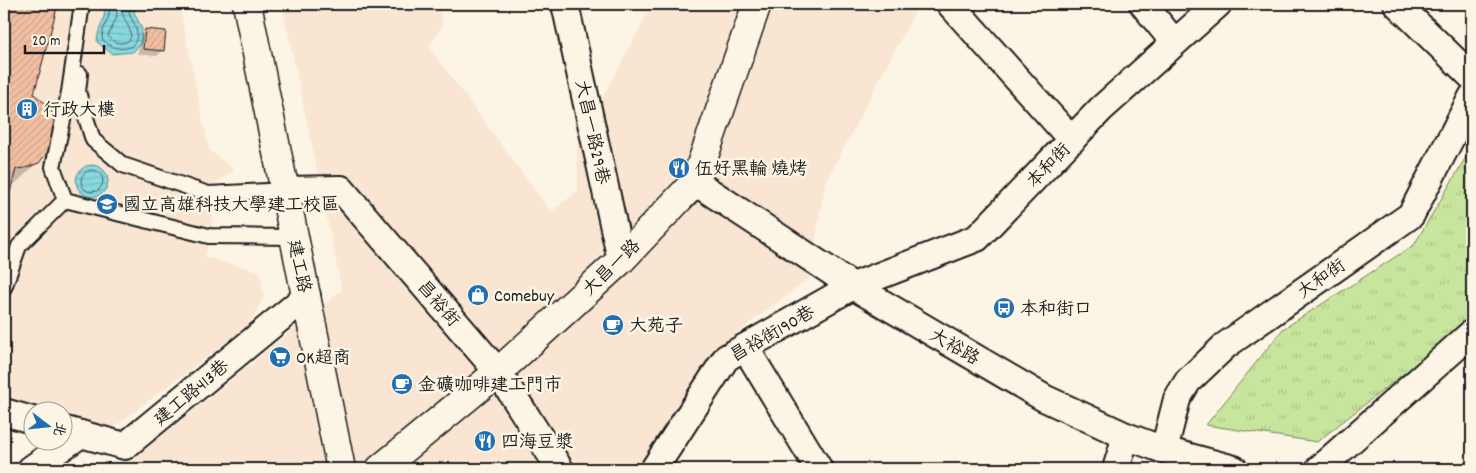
<svg xmlns="http://www.w3.org/2000/svg" width="1476" height="473" font-family="Dekko,'LXGW WenKai TC',sans-serif">
<defs>
<pattern id="park-tufts" width="24" height="20" patternUnits="userSpaceOnUse" patternTransform="scale(1.25)"><rect width="24" height="20" fill="#c8e59d"/><path d="M3 7l-1-3M5 7V3M7 7l1-3M15 17l-1-3M17 17v-4M19 17l1-3" fill="none" stroke="#abc487"/></pattern>
<pattern id="water-rules" width="6" height="5" patternUnits="userSpaceOnUse" patternTransform="scale(1.25)"><rect width="6" height="5" fill="#88d9df"/><path d="M0 2.5h6" fill="none" stroke="#75babf"/></pattern>
<pattern id="building-hatch" width="6" height="6" patternUnits="userSpaceOnUse" patternTransform="scale(1.25)"><rect width="6" height="6" fill="#f2bfa3"/><path d="M-1 1l2-2M0 6l6-6M5 7l2-2" fill="none" stroke="#cfa48c"/></pattern>
</defs>
<rect width="100%" height="100%" fill="#fcf5e5"/>
<filter id="ink" filterUnits="userSpaceOnUse"><feTurbulence type="fractalNoise" baseFrequency=".02" numOctaves="2"/><feDisplacementMap in="SourceGraphic" scale="10" xChannelSelector="R" yChannelSelector="G"/><feConvolveMatrix kernelMatrix="1 2 1 2 8 2 1 2 1" color-interpolation-filters="sRGB"/></filter>
<g filter="url(#ink)">
<g fill="#f9e5d1">
<polygon points="4,4 179,4 209,150 234,170 209,188 213,220 205,257 260,271 264,296 249,325 113,428 63,413 62,410 53,410 4,396"/>
<polygon points="282,4 438,4 443,25 429,47 551,212 578,191 577,145 653,4 919,4 825,184 809,278 739,331 704,370 639,469 126,469 141,453 342,290"/>
</g>
<polygon fill="url(#park-tufts)" stroke="#72805c" points="1466,157 1472,163 1472,320 1317,442 1206,425 1283,329 1414,245"/>
<g fill="url(#water-rules)" stroke="#5d8d91">
<path d="M104,4h34l-4,8 8,17 -1,15 -8,8 -21,2 -15,-12c0,-14 11,-25 7,-38z"/>
<circle cx="92" cy="181" r="16"/>
</g>
<g fill="#0003">
<polygon points="4,4 56,4 32,95 38,162 16,183 10,186 4,210"/>
<polygon points="146,30 164,32 162,51 157,56 138,54 140,36"/>
</g>
<g fill="none" stroke-linecap="round" stroke-linejoin="round">
<g stroke="#47686a" stroke-width="1">
<path d="M109,4c3,16 -7,20 -7,35 11,13 36,15 35,-7 -1,-7 -6,-13 -8,-19l3,-9"/>
<path d="M116,4l1,13 -9,19c4,5 7,7 14,7 18,-2 3,-21 0,-30l3,-9"/>
<circle cx="92" cy="181" r="11"/>
</g>
</g>
<g fill="url(#building-hatch)" stroke="#1c1c1c">
<polygon points="4,4 58,4 34,94 46,104 53,114 56,129 52,146 39,163 25,168 16,169 4,216"/>
<polygon points="145,29 166,31 164,51 143,49"/>
</g>
<g fill="none" stroke-linecap="round" stroke-linejoin="round">
<g stroke="#1c1c1c" stroke-width="18">
<g id="service">
<polyline points="82,4 69,92 53,167 65,200 209,236 294,237"/>
<polyline points="80,74 78,92 93,140 123,165 208,194 285,190"/>
<polyline points="4,288 19,246 65,200"/>
</g>
</g>
<g stroke="#1c1c1c" stroke-width="30">
<g id="minor">
<polyline points="565,4 621,260"/>
<polyline points="950,4 1072,140"/>
<polyline points="1143,4 1174,42"/>
<polyline points="1397,4 1472,77"/>
<polyline points="695,182 853,286 1044,398 1126,436 1164,450 1234,469"/>
<polyline points="285,190 341,189 498,372 560,469"/>
<polyline points="745,347 819,469"/>
<polyline points="4,412 32,420"/>
<polyline points="62,429 125,446 307,296"/>
<polyline points="1164,450 1177,399 1188,381 1226,345 1411,215 1472,97"/>
<polyline points="31,469 81,434"/>
<polyline points="654,469 726,358 853,286 977,238 1101,109 1218,4"/>
<polyline points="1116,469 1126,436"/>
<polyline points="1319,469 1472,333"/>
</g>
</g>
<g stroke="#1c1c1c" stroke-width="31">
<g id="tertiary">
<polyline points="247,4 341,469"/>
<polyline points="380,469 498,372 621,260 695,182 757,4"/>
</g>
</g>
<use href="#service" stroke="#fcf5e5" stroke-width="14"/>
<use href="#minor" stroke="#fcf5e5" stroke-width="26"/>
<use href="#tertiary" stroke="#fcf5e5" stroke-width="28"/>
</g>
</g>
<defs>
<g id="building-disc" transform="scale(1.125)"><circle r="9.5" fill="#1f6fb2" stroke="#fcf5e5"/><path d="M-4-6H4V6H1V3H-1V6H-4ZM-2.5-4.3h1.7v1.8h-1.7ZM.8-4.3h1.7v1.8H.8ZM-2.5-1h1.7V.8h-1.7ZM.8-1h1.7V.8H.8Z" fill="#fff"/></g>
<g id="restaurant-disc" transform="scale(1.125)"><circle r="9.5" fill="#1f6fb2" stroke="#fcf5e5"/><path d="M-5-6h1v4h1v-4h1v4h1v-4h1v5L-1.5 .5V6h-2V.5L-5-1ZM5-6V6H3V1.5H1.5Q1.5-4 5-6Z" fill="#fff"/></g>
<g id="university-disc" transform="scale(1.125)"><circle r="9.5" fill="#1f6fb2" stroke="#fcf5e5"/><path d="M0-5L7-2L0 1L-7-2ZM-4 1L0 2.5L4 1V4Q0 6-4 4Z" fill="#fff"/></g>
<g id="shop-disc" transform="scale(1.125)"><circle r="9.5" fill="#1f6fb2" stroke="#fcf5e5"/><path d="M-5-2.5h2.3a2.7 3.5 0 0 1 5.4 0H5L5.5 6h-11ZM-1.5-2.5h3a1.5 2.3 0 0 0-3 0Z" fill="#fff"/></g>
<g id="bus-disc" transform="scale(1.125)"><circle r="9.5" fill="#1f6fb2" stroke="#fcf5e5"/><path d="M-5-6H5V4H4V6H2V4H-2V6H-4V4H-5ZM-3.5-4V0h7V-4ZM-3.5 1.2v1.5H-2V1.2ZM2 1.2v1.5H3.5V1.2Z" fill="#fff"/></g>
<g id="cafe-disc" transform="scale(1.125)"><circle r="9.5" fill="#1f6fb2" stroke="#fcf5e5"/><path d="M-5.5-4.5H6V0H3Q3 3.5 0 3.5H-2.5Q-5.5 3.5-5.5 0ZM3-3.2v2h1.7v-2ZM-6 4.5H4V6H-6Z" fill="#fff"/></g>
<g id="supermarket-disc" transform="scale(1.125)"><circle r="9.5" fill="#1f6fb2" stroke="#fcf5e5"/><path d="M-6-5.5h2.5l.6 2H6L4.5 2H-2.5L-4.4-4H-6ZM-1.5 3.2a1.3 1.3 0 1 0 .1 0ZM3 3.2a1.3 1.3 0 1 0 .1 0Z" fill="#fff"/></g>
</defs>
<g fill-rule="evenodd">
<use href="#building-disc" x="27" y="109"/>
<use href="#restaurant-disc" x="679" y="168"/>
<use href="#university-disc" x="107" y="204"/>
<use href="#shop-disc" x="478" y="295"/>
<use href="#bus-disc" x="1004" y="308"/>
<use href="#cafe-disc" x="613" y="325"/>
<use href="#supermarket-disc" x="280" y="357"/>
<use href="#cafe-disc" x="402" y="384"/>
<use href="#restaurant-disc" x="485" y="441"/>
</g>
<g text-anchor="middle" stroke-width="5" stroke-linejoin="round" paint-order="stroke">
<g font-size="18" fill="#1c1c1c" stroke="#fcf5e5" text-anchor="start">
<text x="43" y="115">行政大樓</text>
<text x="695" y="174">伍好黑輪 燒烤</text>
<text x="123" y="210">國立高雄科技大學建工校區</text>
<text x="494" y="301">Comebuy</text>
<text x="1020" y="314">本和街口</text>
<text x="629" y="331">大苑子</text>
<text x="296" y="363">OK超商</text>
<text x="418" y="390">金礦咖啡建工門市</text>
<text x="501" y="447">四海豆漿</text>
</g>
<g font-size="18" fill="#1c1c1c" stroke="#fcf5e5">
<text transform="translate(593 132) rotate(78)" y="6">大昌一路29巷</text>
<text transform="translate(1048 165) rotate(-46)" y="6">本和街</text>
<text transform="translate(300 266) rotate(78)" y="6">建工路</text>
<text transform="translate(611 267) rotate(-44)" y="6">大昌一路</text>
<text transform="translate(1321 278) rotate(-35)" y="6">大和街</text>
<text transform="translate(439 303) rotate(49)" y="6">昌裕街</text>
<text transform="translate(772 333) rotate(-30)" y="6">昌裕街190巷</text>
<text transform="translate(955 346) rotate(30)" y="6">大裕路</text>
<text transform="translate(191 392) rotate(-40)" y="6">建工路413巷</text>
</g>
</g>
<rect width="1476" height="473" fill="none" stroke="#fcf5e5" stroke-width="20"/>
<rect x="10" y="10" width="1456" height="453" fill="none" stroke="#1c1c1c" stroke-width="2" filter="url(#ink)"/>
<g transform="translate(48 426) rotate(106)"><circle r="24" fill="#fcf5e5" stroke="#a29e95"/>
<path d="M0-4L9 19L0 12L-9 19Z" fill="#1f6fb2"/>
<text y="-8" font-size="14" font-weight="bold" text-anchor="middle" fill="#1c1c1c">北</text>
</g>
<path d="M25 45v8h79v-8" fill="none" stroke="#1c1c1c" stroke-width="2.5"/>
<text x="32" y="45" font-size="15" fill="#1c1c1c" stroke="#fcf5e5" stroke-width="4" paint-order="stroke">20 m</text>
</svg>
